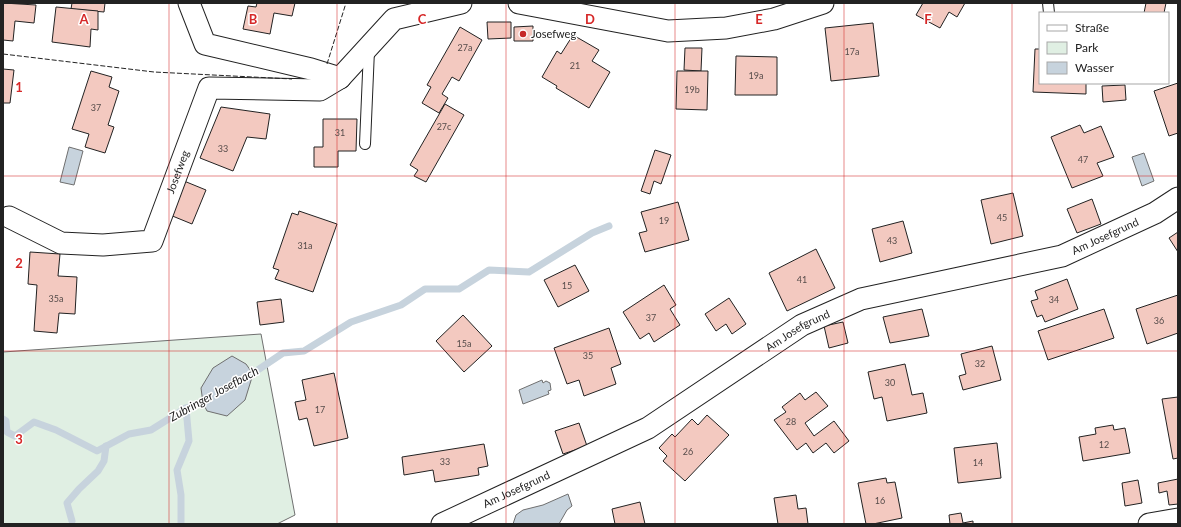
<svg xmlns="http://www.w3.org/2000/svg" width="1181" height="527" font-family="Lato,sans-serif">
<rect width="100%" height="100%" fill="#fff"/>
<polygon fill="#e0efe3" stroke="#6f6f6f" points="261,334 295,515 277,524 3,524 3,352"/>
<g fill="#c7d3dd" stroke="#6f6f6f">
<polygon points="69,147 83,151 74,185 60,182"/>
<polygon points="1144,153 1154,181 1142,186 1132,157"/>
<polygon points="232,356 246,364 253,374 245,400 227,416 207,411 203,403 201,388 213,368"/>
<polygon points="542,380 543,383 546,381 550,383 551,390 548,391 549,394 523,404 519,390"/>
<polygon points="568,494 572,506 567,510 559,524 513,524 516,515 523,510 543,505"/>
</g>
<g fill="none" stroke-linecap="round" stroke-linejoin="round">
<g stroke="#c7d3dd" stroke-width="7">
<polyline points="246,378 283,353 304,351 351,322 401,305 425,289 459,289 489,270 529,272 592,233 609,226"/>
<polyline points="3,419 6,421 7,432 15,436 34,422 56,430 97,451 129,434 151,430 186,408 203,403 211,398"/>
<polyline points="72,521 67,503 79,489 98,471 104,461 106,446"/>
<polyline points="181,524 181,495 177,470 189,441 186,408"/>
</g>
</g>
<g fill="#f3c9c0" stroke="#222">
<polygon points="3,3 36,5 34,23 15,21 13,41 3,40"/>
<polygon points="72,3 105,3 104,12 71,9"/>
<polygon points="257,3 295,3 292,16 274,13 270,34 243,29 248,6 256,7"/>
<polygon points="923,3 965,3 957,17 949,12 940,28 916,15"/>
<polygon points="1146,3 1166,3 1164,13 1144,13"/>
<polygon points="56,7 98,11 98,30 91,29 90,47 52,42"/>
<polygon points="487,22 511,22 511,38 488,39"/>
<polygon points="873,23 879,76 831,81 825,28"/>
<polygon points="533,26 533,41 514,41 514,27"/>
<polygon points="460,27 482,40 459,81 452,77 442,94 448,98 439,113 422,103 431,87 427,85"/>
<polygon points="573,35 599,50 592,61 610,72 589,108 556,88 557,86 542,77 557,51 561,54"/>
<polygon points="685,48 702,48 701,71 684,70"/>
<polygon points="1035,49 1040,49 1040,83 1086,83 1086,94 1033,92"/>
<polygon points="736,56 777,57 777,95 735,95"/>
<polygon points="3,69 14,70 10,103 3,103"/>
<polygon points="91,71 112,77 109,87 119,91 108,125 114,127 105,153 85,147 89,134 72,129"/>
<polygon points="677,71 708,71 707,110 676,109"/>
<polygon points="1178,83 1178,133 1169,136 1154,91"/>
<polygon points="1125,85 1126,100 1103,102 1102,86"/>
<polygon points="445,104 464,115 426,182 414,176 418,170 410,165"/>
<polygon points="221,107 270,114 266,139 247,137 233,171 200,158"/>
<polygon points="323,119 357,119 356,151 338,151 338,167 314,167 314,147 323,147"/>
<polygon points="1080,125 1084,133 1101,126 1114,157 1097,163 1103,176 1072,188 1051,137"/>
<polygon points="655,150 671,155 661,184 654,181 650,194 641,191"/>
<polygon points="184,181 206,190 192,224 170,215"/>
<polygon points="1013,193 1023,236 991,244 981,200"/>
<polygon points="1092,199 1101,224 1077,233 1067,209"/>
<polygon points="678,202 689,240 645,252 639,233 647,231 641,212"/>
<polygon points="299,211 337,224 313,292 275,279 279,270 273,268 292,213 298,215"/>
<polygon points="903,221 912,253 880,262 872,229"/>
<polygon points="1178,232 1178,252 1169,238"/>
<polygon points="816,249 835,288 787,311 769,273"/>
<polygon points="30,252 60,254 58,276 77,277 75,314 59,313 57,333 34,331 37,285 28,284"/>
<polygon points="575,265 589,291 558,307 544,280"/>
<polygon points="1067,279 1078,309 1045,322 1042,315 1037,317 1031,301 1038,299 1035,291"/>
<polygon points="664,285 676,305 670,309 680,325 654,342 649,333 640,339 623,312"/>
<polygon points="1178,295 1178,333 1147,344 1136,309"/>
<polygon points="729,298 746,324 732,334 726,324 716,331 705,314"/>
<polygon points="281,299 284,322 260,325 257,302"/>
<polygon points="922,309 929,336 890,343 883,317"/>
<polygon points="1104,309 1114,338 1048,360 1038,331"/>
<polygon points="463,315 492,346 464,372 436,341"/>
<polygon points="843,322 848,343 829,348 824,326"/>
<polygon points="609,328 621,364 611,368 616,384 584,396 579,380 567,384 554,348"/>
<polygon points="992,346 1001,380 963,390 959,376 966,374 961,354"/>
<polygon points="905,364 912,395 923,393 927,413 887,421 882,397 874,399 868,372"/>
<polygon points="334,373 348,438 314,446 307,418 299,420 295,402 306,400 302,380"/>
<polygon points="816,392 828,406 805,423 814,436 834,421 849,441 834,453 826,443 813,453 806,443 797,450 774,420 786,412 782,407 800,393 805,400"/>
<polygon points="1178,397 1178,458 1173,459 1162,399"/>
<polygon points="707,415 729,435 685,481 663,461 667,456 659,448 672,434 675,437 692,419 698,425"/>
<polygon points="579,423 587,446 563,454 555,431"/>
<polygon points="1113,425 1114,430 1125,428 1130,453 1083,461 1079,437 1096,434 1095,428"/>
<polygon points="997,443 1001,478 958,483 954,448"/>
<polygon points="484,444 488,466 478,468 479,475 435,482 433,470 404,475 402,457"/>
<polygon points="886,478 887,483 895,482 902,518 873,524 866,524 858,483"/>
<polygon points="1178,479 1178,504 1169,505 1167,491 1159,493 1158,483"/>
<polygon points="1138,480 1142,503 1125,506 1122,483"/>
<polygon points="796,495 798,509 806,508 808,524 778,524 774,498"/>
<polygon points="640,502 645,524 615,524 612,509"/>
<polygon points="961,513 963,523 973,521 973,524 950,524 949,515"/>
</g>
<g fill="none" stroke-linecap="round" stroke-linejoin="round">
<g stroke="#222" stroke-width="12">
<g id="lane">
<polyline points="1048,3 1049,13"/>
<polyline points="365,144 369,50"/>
</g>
</g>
<g stroke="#222" stroke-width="23">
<g id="street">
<polyline points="189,3 205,44 311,69 340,78"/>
<polyline points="519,3 668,31 726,28 774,19 823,3"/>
<path id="s1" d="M9,217l52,26 42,2 49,-4 57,-153 111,2 20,-12 54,-59 67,-16"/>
<path id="s2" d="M442,524l206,-96 154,-103 59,-26 201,-43 93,-43 23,-15"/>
<polyline points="1149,524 1178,519"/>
</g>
</g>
<use href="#lane" stroke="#fff" stroke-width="10"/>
<use href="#street" stroke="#fff" stroke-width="21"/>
<g stroke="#222" stroke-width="1" stroke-dasharray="5 2" stroke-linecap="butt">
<polyline points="3,54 154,72 292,79"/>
<polyline points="327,64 346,3"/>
</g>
</g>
<path fill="none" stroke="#d62828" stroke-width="1" stroke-opacity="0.55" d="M169,3v521M337,3v521M506,3v521M675,3v521M844,3v521M1012,3v521M3,176h1175M3,351h1175"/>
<circle fill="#c62828" stroke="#fff" stroke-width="1.5" cx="523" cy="34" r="4"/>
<g text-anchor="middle" stroke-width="3" stroke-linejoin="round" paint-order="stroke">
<g font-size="9" fill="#564c4a">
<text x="465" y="51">27a</text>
<text x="852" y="55">17a</text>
<text x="575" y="69">21</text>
<text x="756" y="79">19a</text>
<text x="692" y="93">19b</text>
<text x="96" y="111">37</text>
<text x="444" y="130">27c</text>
<text x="340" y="136">31</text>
<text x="223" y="152">33</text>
<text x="1083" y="163">47</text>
<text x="1002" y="221">45</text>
<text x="664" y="224">19</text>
<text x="892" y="244">43</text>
<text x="305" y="249">31a</text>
<text x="802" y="283">41</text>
<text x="567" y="289">15</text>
<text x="56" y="302">35a</text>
<text x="1054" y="303">34</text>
<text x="651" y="321">37</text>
<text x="1159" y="324">36</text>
<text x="464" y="347">15a</text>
<text x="588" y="359">35</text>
<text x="980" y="367">32</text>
<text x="890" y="386">30</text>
<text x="320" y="413">17</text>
<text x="791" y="425">28</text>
<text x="1104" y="448">12</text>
<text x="688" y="455">26</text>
<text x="445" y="465">33</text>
<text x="978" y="466">14</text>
<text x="880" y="504">16</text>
</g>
<g font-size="11" fill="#222" stroke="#fff" text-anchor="start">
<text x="531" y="38">Josefweg</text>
</g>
<g font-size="11" fill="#222" stroke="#fff">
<text dy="4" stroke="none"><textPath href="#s1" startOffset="223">Josefweg</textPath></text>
<text dy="4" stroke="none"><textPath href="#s2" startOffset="730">Am Josefgrund</textPath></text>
<text dy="4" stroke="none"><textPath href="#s2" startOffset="406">Am Josefgrund</textPath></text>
<text dy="4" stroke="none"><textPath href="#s2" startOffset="82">Am Josefgrund</textPath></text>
</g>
<g font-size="12" font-style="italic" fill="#222" stroke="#fff">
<text transform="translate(214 394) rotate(-29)" y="4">Zubringer Josefbach</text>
</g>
</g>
<g font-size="13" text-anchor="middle" font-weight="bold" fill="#d62828" stroke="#fff" stroke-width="3" stroke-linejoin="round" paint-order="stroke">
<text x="84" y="24">A</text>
<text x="253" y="24">B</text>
<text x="422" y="24">C</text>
<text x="590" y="24">D</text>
<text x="759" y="24">E</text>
<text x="928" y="24">F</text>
<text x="19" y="92">1</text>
<text x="19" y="268">2</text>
<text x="19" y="444">3</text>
</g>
<rect width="1181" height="527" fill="none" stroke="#222222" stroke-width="8"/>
<rect x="1039" y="12" width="130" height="72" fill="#ffffff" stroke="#a7a7a7"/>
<rect x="1047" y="25" width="20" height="6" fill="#ffffff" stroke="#a7a7a7"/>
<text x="1075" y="32" font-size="12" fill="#222222">Straße</text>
<rect x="1047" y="42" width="20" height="12" fill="#e0efe3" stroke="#a7a7a7"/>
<text x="1075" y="52" font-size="12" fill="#222222">Park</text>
<rect x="1047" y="62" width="20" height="12" fill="#c7d3dd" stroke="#a7a7a7"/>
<text x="1075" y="72" font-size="12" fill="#222222">Wasser</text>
</svg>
